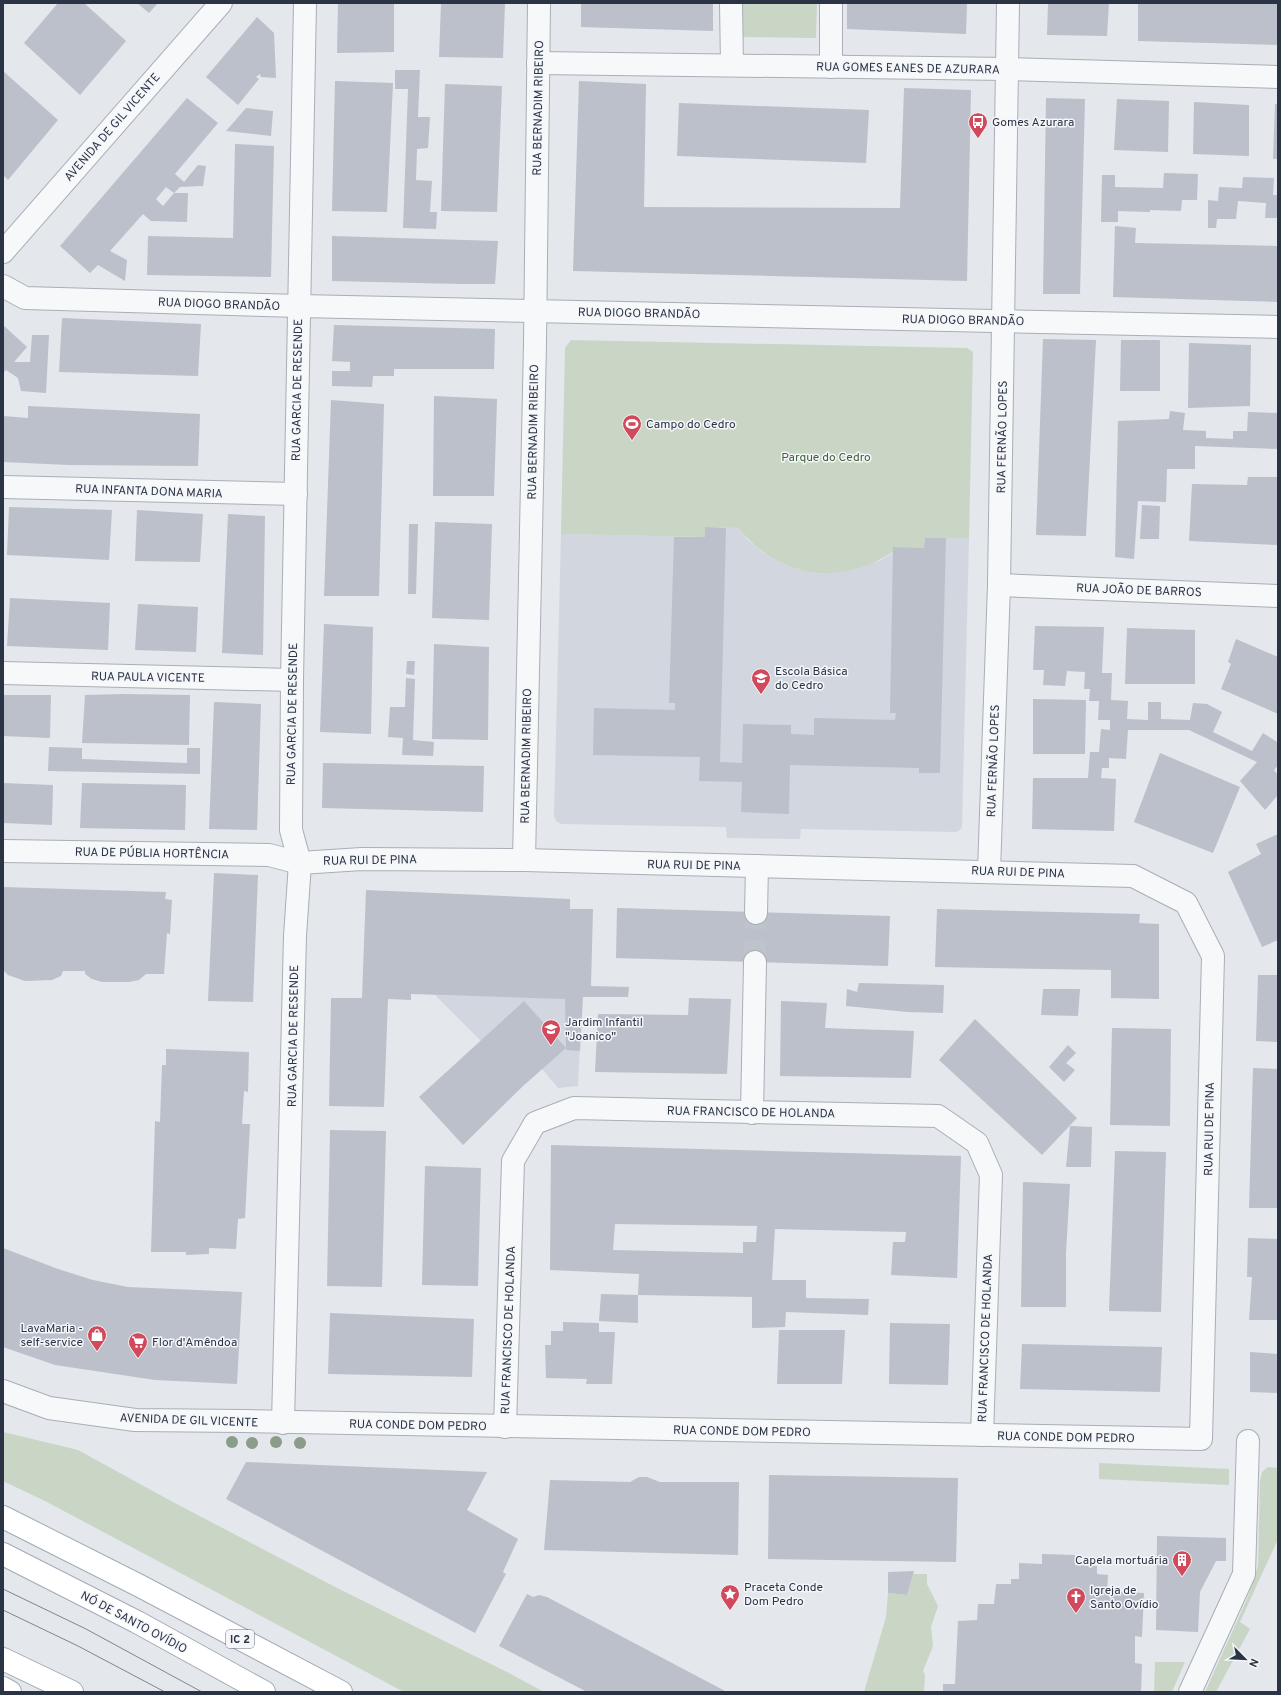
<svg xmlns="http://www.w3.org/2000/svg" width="1281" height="1695" font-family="Overpass,sans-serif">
<rect width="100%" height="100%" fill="#e4e7ec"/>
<g fill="#d2d6de">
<polygon points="705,527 738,528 748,540 764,553 781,563 800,570 879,561 893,553 893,547 924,547 925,538 969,538 962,827 960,830 956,832 801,829 800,839 727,838 726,827 561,824 556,821 554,816 561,534 705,537"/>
<polygon points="435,995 582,999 578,1086 558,1088 502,1021 481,1041"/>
</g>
<g fill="#c9d6c5">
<polygon points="743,3 817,3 816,38 743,37"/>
<path d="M571,340l396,8 6,4 -4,186h-44l-1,10 -31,-1v5c-55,35 -113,26 -155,-24l-33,-1v10l-144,-3 4,-186z"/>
<polygon points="3,1432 78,1450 171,1501 339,1589 507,1672 544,1692 404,1692 45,1501 3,1481"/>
<polygon points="1099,1463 1229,1469 1229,1485 1099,1479"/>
<polygon points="1268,1467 1278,1468 1278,1539 1240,1622 1250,1629 1216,1692 1205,1692 1247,1599 1258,1566 1260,1481 1262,1472"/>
<polygon points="913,1574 927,1574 927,1584 938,1606 931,1627 933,1646 923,1671 925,1675 924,1692 864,1692 886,1617 888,1593 907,1595"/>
<polygon points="1155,1662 1185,1662 1172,1692 1154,1692"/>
</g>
<g fill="#bbc0ca" fill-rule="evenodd">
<polygon points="58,3 84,3 126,41 80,95 24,43"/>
<polygon points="137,3 158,3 149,13"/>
<polygon points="338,3 394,3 394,52 337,53"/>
<polygon points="441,3 505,3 503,58 439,57"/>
<polygon points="581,3 713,3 713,31 581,27"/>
<polygon points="847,3 967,3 966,34 847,29"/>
<polygon points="1048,3 1109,3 1107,36 1047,35"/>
<polygon points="1138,3 1278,3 1278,45 1138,41"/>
<polygon points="257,17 274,33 276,78 261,77 260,74 256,77 259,79 238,105 206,77"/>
<polygon points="395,70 420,70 418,117 430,117 428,148 417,149 416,180 432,181 430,212 437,212 436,229 403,228 408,89 395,89"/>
<polygon points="3,71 58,120 8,180 3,175"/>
<polygon points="335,81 393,83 387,212 332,211"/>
<polygon points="579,81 646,84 644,207 900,208 904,88 971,90 967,281 573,271"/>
<polygon points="445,84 502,86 497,212 441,211"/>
<polygon points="187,98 218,123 175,174 184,182 198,165 206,166 203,186 180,187 174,193 166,187 156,199 163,206 174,193 188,193 187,222 151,221 143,214 110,251 127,260 125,281 98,265 90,273 60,246"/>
<polygon points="1046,98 1085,99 1080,294 1043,294"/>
<polygon points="1117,99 1169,101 1168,152 1114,150"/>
<polygon points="1194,102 1249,105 1249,156 1193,154"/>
<polygon points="679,103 869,110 866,163 677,156"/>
<polygon points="1275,104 1278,104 1278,159 1273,159"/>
<polygon points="246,108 273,111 271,136 226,131"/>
<polygon points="235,144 274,146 271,277 147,275 148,236 233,238"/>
<polygon points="1164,173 1198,174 1197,200 1182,200 1181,211 1150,210 1150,212 1118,211 1118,222 1101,222 1102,175 1115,175 1115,187 1163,188"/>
<polygon points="1243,177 1274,178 1273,195 1278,195 1278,218 1265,218 1266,203 1238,201 1236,219 1217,219 1216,228 1208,228 1208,200 1218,201 1219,187 1242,188"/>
<polygon points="1115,226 1136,228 1135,243 1278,246 1278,302 1113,297"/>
<polygon points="332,236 498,241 495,284 461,284 332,281"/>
<polygon points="62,318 201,324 198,376 59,372"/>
<polygon points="3,325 27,347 14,362 30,362 32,335 49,335 46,393 21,391 18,378 6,370 3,373"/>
<polygon points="334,325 495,329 494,369 394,369 394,376 373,376 372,387 332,386 332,371 350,371 350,362 332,361"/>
<polygon points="1043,339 1096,340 1086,536 1036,535"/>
<polygon points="1121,340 1160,340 1160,391 1120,391"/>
<polygon points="1189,343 1251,345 1250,406 1188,408"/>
<polygon points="434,396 497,399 494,496 433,496"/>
<polygon points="331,400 384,404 379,596 324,596"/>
<polygon points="28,406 200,414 198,466 69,465 3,462 3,416 28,418"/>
<polygon points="1170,411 1185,413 1183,430 1206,431 1206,438 1233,439 1233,431 1247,431 1248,412 1278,413 1278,449 1195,446 1195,469 1167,469 1166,502 1138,501 1134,559 1115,557 1118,421 1169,419"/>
<polygon points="1248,477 1278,477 1278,545 1189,541 1192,484 1247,485"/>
<polygon points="1142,505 1160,506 1159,539 1140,539"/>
<polygon points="9,507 112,510 109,560 7,555"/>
<polygon points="137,510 203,514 200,562 135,561"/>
<polygon points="228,514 265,516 263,655 222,653"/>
<polygon points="435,522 492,524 489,620 432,618"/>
<polygon points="409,524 418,524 416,594 408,594"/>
<polygon points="705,527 726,528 720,762 742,763 743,724 791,725 791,734 814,735 814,718 895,720 896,713 890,713 893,547 924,548 925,538 946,538 940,773 919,773 919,768 790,765 789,814 741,812 742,782 699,781 700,757 593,755 594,708 675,710 675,703 669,703 674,537 705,537"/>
<polygon points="10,598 110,603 108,650 7,646"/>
<polygon points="138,604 198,607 196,652 135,650"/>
<polygon points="324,624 373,627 371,734 320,732"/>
<polygon points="1035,626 1104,627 1102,673 1112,673 1111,700 1128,701 1127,719 1148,720 1148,702 1161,702 1161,719 1190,720 1193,703 1207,704 1222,712 1213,732 1252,751 1263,733 1277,742 1278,765 1274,770 1278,775 1278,795 1265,810 1240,781 1257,762 1189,730 1128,730 1126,759 1109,758 1109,768 1102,768 1101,778 1116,779 1114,831 1032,829 1033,778 1088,778 1090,752 1099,752 1101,729 1110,730 1110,720 1098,720 1099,701 1089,701 1090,689 1084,689 1085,672 1067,671 1065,686 1043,685 1044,670 1033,670"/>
<polygon points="1127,628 1195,630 1195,684 1125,684"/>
<polygon points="1236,639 1278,657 1278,714 1221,689 1231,664 1228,662"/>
<polygon points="434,644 489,647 488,740 432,739"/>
<polygon points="407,661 415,661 414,675 406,674"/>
<polygon points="406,678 415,679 413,740 434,742 433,756 402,755 403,738 388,737 390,707 405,707"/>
<polygon points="122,694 190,695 189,745 82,743 85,695"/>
<polygon points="3,695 51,695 50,738 3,736"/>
<polygon points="1033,699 1086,700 1085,754 1033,754"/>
<polygon points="214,702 261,704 257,830 209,829"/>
<polygon points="49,747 82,748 82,759 187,763 187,748 200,748 200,774 48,771"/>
<polygon points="1160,753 1240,787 1213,853 1134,822"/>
<polygon points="323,763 484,766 483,812 322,808"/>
<polygon points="3,783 53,785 52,825 3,823"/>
<polygon points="82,783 186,785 185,830 80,828"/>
<polygon points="1278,834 1278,940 1262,947 1228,872 1261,854 1256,844"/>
<polygon points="214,873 258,875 253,1002 208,1001"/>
<polygon points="3,887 166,892 165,899 172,900 170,934 167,933 164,974 146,974 139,980 129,982 102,982 92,979 85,974 85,971 63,971 61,976 52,980 25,981 8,975 3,970"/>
<polygon points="366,890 570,899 570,909 593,909 591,986 629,987 628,997 583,997 580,1051 566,1050 566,1048 522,1087 463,1145 419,1097 524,1001 566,1048 565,999 411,994 411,1000 388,999 384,1107 329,1106 331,998 362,998"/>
<polygon points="617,908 890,916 888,966 616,958"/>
<polygon points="937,909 1140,914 1139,923 1159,924 1159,999 1111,998 1111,970 935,967"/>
<polygon points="1258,975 1278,975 1278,1042 1256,1041"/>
<polygon points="859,983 944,985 943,1013 908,1012 846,1006 847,989 857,992"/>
<polygon points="1043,989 1080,989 1078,1016 1041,1015"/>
<polygon points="689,998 731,999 727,1074 595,1072 598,1014 688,1015"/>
<polygon points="781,1001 827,1003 825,1028 914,1031 911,1078 780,1076"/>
<polygon points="975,1019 1077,1118 1042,1155 939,1060"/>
<polygon points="1112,1028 1171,1029 1170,1126 1110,1125"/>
<polygon points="1068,1045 1076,1053 1066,1063 1075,1070 1064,1082 1049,1067"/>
<polygon points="166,1049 249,1052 248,1092 244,1091 242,1124 250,1124 245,1218 238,1219 236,1249 209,1248 209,1254 186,1255 186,1252 151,1252 155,1121 160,1122 162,1065 166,1065"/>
<polygon points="1253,1068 1278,1069 1278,1208 1249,1208"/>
<polygon points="1070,1126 1092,1127 1091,1167 1066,1167"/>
<polygon points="330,1130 386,1131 382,1287 327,1286"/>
<path d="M551,1145l410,11 -4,122 -66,-3 2,-33h12l1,-10 -131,-3 -3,51h34v18l63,1 -1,16 -82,-3 -1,15 -33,1v-31l-114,-2v28l-39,-2 2,-27 37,1 1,-21 -89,-4zM615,1224l142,2 -1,16h-13v11l-130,-3z"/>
<polygon points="1115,1151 1166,1152 1161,1312 1109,1311"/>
<polygon points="425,1166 481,1168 478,1286 422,1285"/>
<polygon points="1023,1182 1070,1184 1066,1253 1066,1307 1021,1307"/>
<polygon points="1248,1238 1278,1239 1278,1320 1249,1320 1252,1277 1247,1277"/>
<polygon points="3,1248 58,1269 93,1280 128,1287 242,1292 237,1384 155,1380 55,1365 3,1347"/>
<polygon points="330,1313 474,1319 472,1377 328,1374"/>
<polygon points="563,1322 599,1323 599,1332 615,1332 612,1384 586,1384 587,1379 546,1378 545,1345 551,1345 551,1331 563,1331"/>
<polygon points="890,1323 950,1324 948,1385 889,1384"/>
<polygon points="779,1330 845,1330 842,1384 777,1384"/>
<polygon points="1022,1344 1162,1347 1160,1392 1020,1389"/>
<polygon points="1250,1352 1278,1354 1278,1393 1250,1392"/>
<polygon points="246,1462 487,1472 467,1510 518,1539 503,1572 506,1574 475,1633 226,1499"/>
<polygon points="769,1475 958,1478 956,1562 768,1559"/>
<polygon points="639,1477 647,1477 660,1482 739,1482 738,1555 544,1550 550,1480 630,1482"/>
<polygon points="1157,1536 1226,1538 1226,1561 1216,1561 1200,1592 1198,1632 1156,1630"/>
<polygon points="1042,1554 1075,1555 1075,1565 1097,1566 1097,1574 1108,1575 1107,1591 1144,1593 1142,1637 1135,1636 1135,1663 1142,1664 1141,1692 943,1692 943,1684 955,1684 958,1621 977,1620 978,1604 994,1604 996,1584 1011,1584 1011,1579 1019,1579 1019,1563 1042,1564"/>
<polygon points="914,1571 907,1595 888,1593 888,1572"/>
<polygon points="527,1594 533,1597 539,1595 547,1597 727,1692 587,1692 499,1646"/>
</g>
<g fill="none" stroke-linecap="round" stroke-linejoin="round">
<polyline stroke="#bfc3cb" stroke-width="22" stroke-dasharray="22 11" stroke-linecap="butt" points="755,962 756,913"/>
<g stroke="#a9aeb7" stroke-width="24">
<g id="minor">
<polyline points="731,3 732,65"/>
<polyline points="538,63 1007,69 1278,77"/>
<polyline points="831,67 831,3"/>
<polyline points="3,252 221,3"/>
<polyline points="3,286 25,298 299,306 1278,327"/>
<polyline points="3,487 296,494"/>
<polyline points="999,585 1278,596"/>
<polyline points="3,673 292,680"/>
<polyline points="3,851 269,855 300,863 362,859 524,860 1133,876 1186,903 1213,956 1201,1439 244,1421 135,1420 49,1408 3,1391"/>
<polyline points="524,860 535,343 539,3"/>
<polyline points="989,871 999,585 1008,3"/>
<polyline points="756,913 757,866"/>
<polyline points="752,1113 755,962"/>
<polyline points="283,1423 295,936 300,863 291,830 292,680 305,3"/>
<polyline points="505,1427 513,1161 535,1123 574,1108 938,1116 977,1143 991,1175 982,1435"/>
<polyline points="1190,1692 1244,1574 1248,1441"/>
</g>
</g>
<g stroke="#a3abb8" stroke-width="24">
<g id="major">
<polyline points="3,1517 140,1586 341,1692"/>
<polyline points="3,1554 137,1622 264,1692"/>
<polyline points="3,1659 72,1692"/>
<polyline points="3,1688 10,1692"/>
</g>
</g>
<use href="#minor" stroke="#f7f8fa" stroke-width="22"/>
<use href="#major" stroke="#fff" stroke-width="22"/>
<g stroke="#7d8696" stroke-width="1">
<polyline points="3,1589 86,1629 202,1692"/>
<polyline points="3,1610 78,1646 165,1692"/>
</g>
</g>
<g fill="#899d89">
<circle cx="232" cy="1442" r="6"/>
<circle cx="276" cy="1442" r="6"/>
<circle cx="252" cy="1443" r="6"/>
<circle cx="300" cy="1443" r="6"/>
</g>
<defs>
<g id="bus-pin" transform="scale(1)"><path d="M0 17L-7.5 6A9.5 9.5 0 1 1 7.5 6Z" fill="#d1495b" stroke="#f4f6f9"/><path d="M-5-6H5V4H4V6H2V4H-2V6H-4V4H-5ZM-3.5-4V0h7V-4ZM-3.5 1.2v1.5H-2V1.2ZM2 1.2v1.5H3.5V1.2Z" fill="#fff"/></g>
<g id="stadium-pin" transform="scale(1)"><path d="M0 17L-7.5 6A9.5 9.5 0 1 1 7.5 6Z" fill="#d1495b" stroke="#f4f6f9"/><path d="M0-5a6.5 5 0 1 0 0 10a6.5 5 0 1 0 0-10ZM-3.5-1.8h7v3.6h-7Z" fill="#fff"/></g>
<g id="school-pin" transform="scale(1)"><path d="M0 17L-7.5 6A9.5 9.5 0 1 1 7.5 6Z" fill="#d1495b" stroke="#f4f6f9"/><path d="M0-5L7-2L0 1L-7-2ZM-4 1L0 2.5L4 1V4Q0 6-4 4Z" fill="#fff"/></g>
<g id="shop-pin" transform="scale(1)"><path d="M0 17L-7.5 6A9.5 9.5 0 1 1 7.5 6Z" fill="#d1495b" stroke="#f4f6f9"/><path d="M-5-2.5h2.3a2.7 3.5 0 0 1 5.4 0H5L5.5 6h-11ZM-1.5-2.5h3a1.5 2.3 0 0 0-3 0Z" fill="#fff"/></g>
<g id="supermarket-pin" transform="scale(1)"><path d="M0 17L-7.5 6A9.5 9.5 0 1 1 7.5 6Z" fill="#d1495b" stroke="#f4f6f9"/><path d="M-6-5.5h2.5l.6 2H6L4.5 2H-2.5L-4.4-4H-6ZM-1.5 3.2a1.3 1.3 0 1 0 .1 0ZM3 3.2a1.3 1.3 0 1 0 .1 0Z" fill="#fff"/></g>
<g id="building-pin" transform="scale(1)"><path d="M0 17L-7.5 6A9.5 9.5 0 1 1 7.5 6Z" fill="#d1495b" stroke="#f4f6f9"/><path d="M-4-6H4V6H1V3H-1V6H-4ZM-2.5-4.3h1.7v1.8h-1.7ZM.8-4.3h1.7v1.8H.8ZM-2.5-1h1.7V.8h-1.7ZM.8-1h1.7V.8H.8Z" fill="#fff"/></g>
<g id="sight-pin" transform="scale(1)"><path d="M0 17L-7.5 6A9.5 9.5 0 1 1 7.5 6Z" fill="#d1495b" stroke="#f4f6f9"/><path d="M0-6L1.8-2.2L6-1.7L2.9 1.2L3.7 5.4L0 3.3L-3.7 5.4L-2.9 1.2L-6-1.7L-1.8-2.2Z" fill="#fff"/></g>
<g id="church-pin" transform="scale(1)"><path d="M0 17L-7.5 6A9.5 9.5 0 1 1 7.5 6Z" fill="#d1495b" stroke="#f4f6f9"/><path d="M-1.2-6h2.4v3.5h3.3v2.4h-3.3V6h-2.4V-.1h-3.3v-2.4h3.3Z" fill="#fff"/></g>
</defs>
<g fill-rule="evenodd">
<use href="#bus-pin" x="978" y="122"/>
<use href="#stadium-pin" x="632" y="424"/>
<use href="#school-pin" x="761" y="678"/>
<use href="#school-pin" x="551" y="1029"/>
<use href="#shop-pin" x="97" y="1335"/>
<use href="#supermarket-pin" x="138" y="1342"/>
<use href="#building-pin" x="1182" y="1560"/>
<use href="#sight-pin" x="730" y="1594"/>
<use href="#church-pin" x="1076" y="1597"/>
</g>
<g text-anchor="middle" stroke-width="3" stroke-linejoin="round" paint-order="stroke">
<rect fill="#f4f6f9" stroke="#676e7b" stroke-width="1" x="226" y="1630" width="28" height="18" rx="3"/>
<g font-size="11" font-weight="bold" fill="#2b3445">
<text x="240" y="1643">IC 2</text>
</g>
<g font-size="12" fill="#2b3445" stroke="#f4f6f9">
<text transform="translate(908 68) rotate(1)" y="4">RUA GOMES EANES DE AZURARA</text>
<text transform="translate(538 108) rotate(-89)" y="4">RUA BERNADIM RIBEIRO</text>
<text transform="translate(112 127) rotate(-49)" y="4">AVENIDA DE GIL VICENTE</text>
<text transform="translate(219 304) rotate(2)" y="4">RUA DIOGO BRANDÃO</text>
<text transform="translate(639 313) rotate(1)" y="4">RUA DIOGO BRANDÃO</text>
<text transform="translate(963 320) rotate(1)" y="4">RUA DIOGO BRANDÃO</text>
<text transform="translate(297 390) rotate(-89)" y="4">RUA GARCIA DE RESENDE</text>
<text transform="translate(533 432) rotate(-89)" y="4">RUA BERNADIM RIBEIRO</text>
<text transform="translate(1002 437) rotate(-89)" y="4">RUA FERNÃO LOPES</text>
<text transform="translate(149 491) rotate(2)" y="4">RUA INFANTA DONA MARIA</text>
<text transform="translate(1139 590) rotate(2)" y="4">RUA JOÃO DE BARROS</text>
<text transform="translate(148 677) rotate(1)" y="4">RUA PAULA VICENTE</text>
<text transform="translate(292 714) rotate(-89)" y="4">RUA GARCIA DE RESENDE</text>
<text transform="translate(526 756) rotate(-89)" y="4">RUA BERNADIM RIBEIRO</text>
<text transform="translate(993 761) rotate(-88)" y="4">RUA FERNÃO LOPES</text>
<text transform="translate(152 853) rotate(1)" y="4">RUA DE PÚBLIA HORTÊNCIA</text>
<text transform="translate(370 860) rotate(-1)" y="4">RUA RUI DE PINA</text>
<text transform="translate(694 865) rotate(1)" y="4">RUA RUI DE PINA</text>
<text transform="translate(1018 872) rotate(2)" y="4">RUA RUI DE PINA</text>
<text transform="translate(293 1036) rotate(-89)" y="4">RUA GARCIA DE RESENDE</text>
<text transform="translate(751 1112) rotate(1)" y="4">RUA FRANCISCO DE HOLANDA</text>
<text transform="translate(1209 1129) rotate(-89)" y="4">RUA RUI DE PINA</text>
<text transform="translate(508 1330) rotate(-88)" y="4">RUA FRANCISCO DE HOLANDA</text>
<text transform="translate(985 1338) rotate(-88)" y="4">RUA FRANCISCO DE HOLANDA</text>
<text transform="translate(189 1420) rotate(2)" y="4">AVENIDA DE GIL VICENTE</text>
<text transform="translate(418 1425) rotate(1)" y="4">RUA CONDE DOM PEDRO</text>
<text transform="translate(742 1431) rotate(1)" y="4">RUA CONDE DOM PEDRO</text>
<text transform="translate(1066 1437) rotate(1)" y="4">RUA CONDE DOM PEDRO</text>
<text transform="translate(134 1622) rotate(28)" y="4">NÓ DE SANTO OVÍDIO</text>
</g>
<g font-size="12" fill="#2b3445" stroke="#f4f6f9" text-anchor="start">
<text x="992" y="126">Gomes Azurara</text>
<text x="646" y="428">Campo do Cedro</text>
<text x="775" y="675">Escola Básica<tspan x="775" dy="14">do Cedro</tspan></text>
<text x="565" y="1026">Jardim Infantil<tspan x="565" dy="14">"Joanico"</tspan></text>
<text x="83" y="1332" text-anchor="end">LavaMaria -<tspan x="83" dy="14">self-service</tspan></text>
<text x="152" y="1346">Flor d'Amêndoa</text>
<text x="1168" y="1564" text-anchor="end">Capela mortuária</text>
<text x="744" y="1591">Praceta Conde<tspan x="744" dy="14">Dom Pedro</tspan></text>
<text x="1090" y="1594">Igreja de<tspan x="1090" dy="14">Santo Ovídio</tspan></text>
</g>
<g font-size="12" fill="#3f6138" stroke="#f4f6f9">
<text x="826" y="461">Parque do Cedro</text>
</g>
</g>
<rect width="1281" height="1695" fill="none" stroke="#2b3445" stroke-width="8"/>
<g transform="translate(1245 1659) rotate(114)" stroke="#f4f6f9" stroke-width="3" paint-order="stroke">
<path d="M0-3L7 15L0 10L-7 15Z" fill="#2b3445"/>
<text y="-6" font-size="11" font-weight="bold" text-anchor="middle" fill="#2b3445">N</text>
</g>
</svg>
